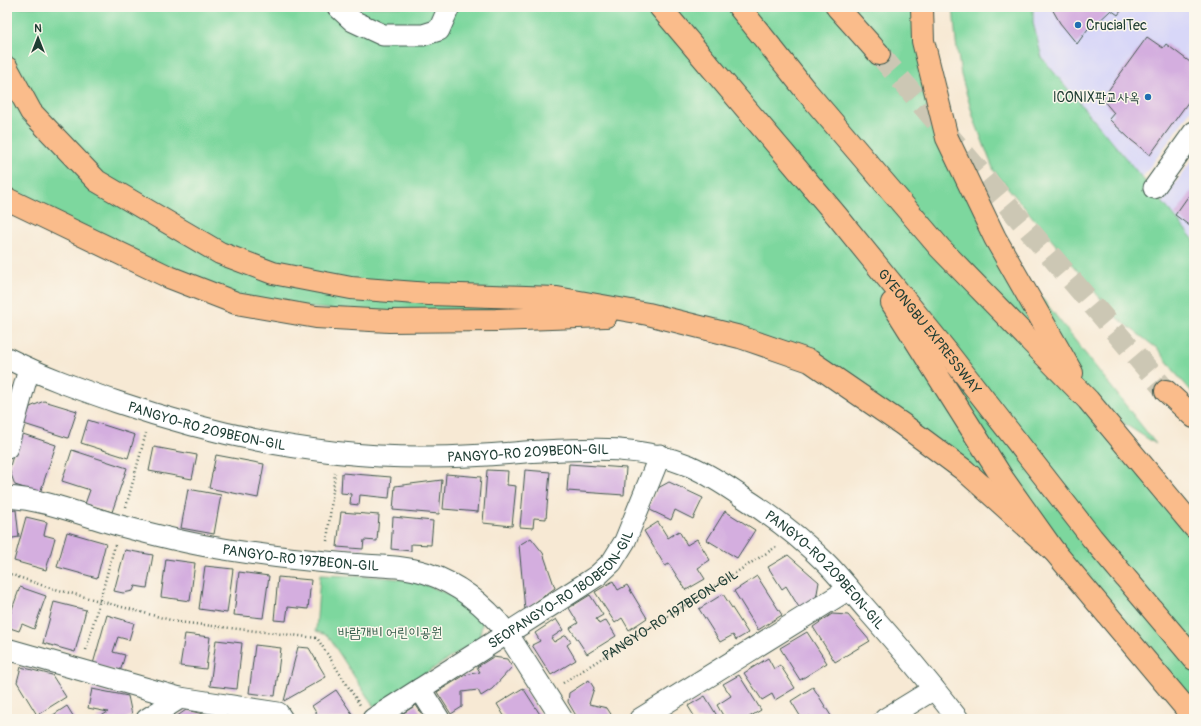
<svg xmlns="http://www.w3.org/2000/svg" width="1201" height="726" font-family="Pangolin,'Poor Story',sans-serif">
<rect width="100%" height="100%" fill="#fbf7ec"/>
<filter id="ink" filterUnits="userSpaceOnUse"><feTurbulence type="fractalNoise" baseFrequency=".025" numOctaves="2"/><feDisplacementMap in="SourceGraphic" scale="8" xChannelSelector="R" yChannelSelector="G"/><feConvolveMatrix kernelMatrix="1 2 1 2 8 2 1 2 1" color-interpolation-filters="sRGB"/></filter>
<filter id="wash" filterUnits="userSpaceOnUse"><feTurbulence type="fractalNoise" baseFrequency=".012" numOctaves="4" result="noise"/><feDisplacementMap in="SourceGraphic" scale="16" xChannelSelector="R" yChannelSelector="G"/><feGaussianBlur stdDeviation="0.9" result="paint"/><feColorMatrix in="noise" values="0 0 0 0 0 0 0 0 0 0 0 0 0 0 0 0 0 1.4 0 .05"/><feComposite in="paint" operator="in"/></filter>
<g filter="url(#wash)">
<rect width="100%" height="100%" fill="#f7e9d4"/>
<g fill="#d8d7f8">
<polygon points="1033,7 1194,7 1194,106 1142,178 1042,58 1033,23"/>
<polygon points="1194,157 1194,240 1162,202"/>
</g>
<g fill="#7dd79e" stroke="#4e8a69">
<polygon points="7,7 922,7 923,41 995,238 1156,444 1089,401 1194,531 1194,718 1054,551 810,361 648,314 496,320 236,303 7,199"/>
<polygon points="953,7 1033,7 1033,23 1042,58 1194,240 1194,394 1177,375 1159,350 1116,317 994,171 974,119 961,75 956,42"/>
<path d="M320,575c43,2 90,-2 129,20 12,7 23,17 34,26l-4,18 -105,68 -46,-71 -12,-5z"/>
</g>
<g id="blocks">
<g fill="#d4aedf">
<polygon points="1051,7 1124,7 1118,15 1111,10 1093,27 1090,26 1077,44 1060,23"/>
<polygon points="1147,37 1163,48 1166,44 1194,65 1194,94 1150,155 1131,140 1109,119 1114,113 1102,99"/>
<polygon points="1194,188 1194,229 1175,215"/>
<polygon points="7,384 14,388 7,399"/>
<polygon points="44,401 77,411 68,438 24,424 30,407"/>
<polygon points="88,420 135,435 128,458 81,443"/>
<polygon points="20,433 56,445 40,493 15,485 9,469"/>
<polygon points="154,447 197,455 192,479 149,471"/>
<polygon points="72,450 127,468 112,512 85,504 90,490 62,481"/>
<polygon points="216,455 264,464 258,498 209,488"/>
<polygon points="569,464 626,468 624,495 567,491"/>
<polygon points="487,470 508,471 507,485 516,486 512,526 483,523"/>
<polygon points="525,470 550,472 546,519 534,518 533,528 520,527"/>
<polygon points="342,473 391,477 389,498 360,495 359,505 350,504 351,494 341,493"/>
<polygon points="446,474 481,477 478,512 443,509"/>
<polygon points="442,480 439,514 393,510 395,486"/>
<polygon points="669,482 703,498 693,519 675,510 671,520 648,509 658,488"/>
<polygon points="188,489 221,495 214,534 181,528"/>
<polygon points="16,510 19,537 7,539 7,511"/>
<polygon points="725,511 755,530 737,558 707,540"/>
<polygon points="341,512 379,515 377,541 364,540 363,549 337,547"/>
<polygon points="26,517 47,522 44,535 55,538 46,570 14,561"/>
<polygon points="393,517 433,521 431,545 411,544 411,551 391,549"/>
<polygon points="658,522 668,538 679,531 687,545 697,539 710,560 698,568 705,579 686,590 669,564 665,566 644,531"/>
<polygon points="67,532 106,543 97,578 57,567"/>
<polygon points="531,538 543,553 555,588 525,610 519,545"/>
<polygon points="125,550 153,555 147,588 135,586 133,591 123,593 114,591"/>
<polygon points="788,555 819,582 816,599 800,609 786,586 782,589 768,567"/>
<polygon points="166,559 195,563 190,601 161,597"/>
<polygon points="205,566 233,569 227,613 199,609"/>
<polygon points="239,572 269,576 263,618 234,615"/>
<polygon points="757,576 782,615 758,630 734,591"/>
<polygon points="278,577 311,580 308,609 288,607 286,621 274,620"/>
<polygon points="613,581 618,590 627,585 647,618 629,630 622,618 615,623 595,592"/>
<polygon points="20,587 46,596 34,629 22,624 19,631 7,627 7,623"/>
<polygon points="723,594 748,633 736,640 733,635 720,642 699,609"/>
<polygon points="590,595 603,615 596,619 599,624 606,620 616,636 587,654 570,628 578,623 569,608"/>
<polygon points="54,602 86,610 75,652 43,643"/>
<polygon points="832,614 848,615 870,641 835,662 813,627"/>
<polygon points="107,615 134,623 129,640 118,637 113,652 125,655 120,672 93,664"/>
<polygon points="556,619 563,630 551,638 554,642 566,635 571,642 567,645 576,660 551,675 532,645 540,641 535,633"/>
<polygon points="807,632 827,663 800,680 780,648"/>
<polygon points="185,634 210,637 206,669 180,666"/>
<polygon points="216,640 242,643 237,689 210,686"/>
<polygon points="255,645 281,648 275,696 249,693"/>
<polygon points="298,647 309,648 326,677 284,701"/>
<polygon points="493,657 507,659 512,667 492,689 481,696 478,690 462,692 462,707 451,714 437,692 465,675 480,672 477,667"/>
<polygon points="768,658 774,669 780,665 795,688 775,700 772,694 762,700 744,673"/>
<polygon points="21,667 52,675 66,697 37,715 17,682"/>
<polygon points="739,675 761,710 746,719 725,719 717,705 731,696 723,684"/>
<polygon points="589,680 594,688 589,704 607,708 614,719 578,719 568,702 569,693"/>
<polygon points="813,687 833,719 812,719 810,716 805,719 802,719 791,701"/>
<polygon points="523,688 543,719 506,719 497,704"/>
<polygon points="92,689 128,696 132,715 125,719 96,719 108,712 88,708"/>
<polygon points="336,690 355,718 309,719 317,714 312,706"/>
<polygon points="705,696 719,719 696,719 688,706"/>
<polygon points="416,705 425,719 394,719"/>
<polygon points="67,706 75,719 47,719"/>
<polygon points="186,710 212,716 214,719 173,719"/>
</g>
</g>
</g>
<g filter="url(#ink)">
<use href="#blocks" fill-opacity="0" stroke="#3f574c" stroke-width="1"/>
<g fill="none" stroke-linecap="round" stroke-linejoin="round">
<polyline stroke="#ccc7b4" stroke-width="22" stroke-dasharray="22 11" stroke-linecap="butt" points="879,54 1166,391"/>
<g stroke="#3f574c" stroke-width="23">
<g id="minor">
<polyline points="338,7 353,21 383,35 423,35 439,30 449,7"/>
<polyline points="1154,188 1194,132"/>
<path id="s2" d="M7,358c35,18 72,31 110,44 100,34 205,56 311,55 33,0 65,-2 97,-5 58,-3 109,-9 165,14 18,8 35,19 51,30 30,19 59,41 85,67 15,15 28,32 42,48 31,35 61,71 90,108"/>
<polyline points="7,448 29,369"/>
<path id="s3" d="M7,497c42,3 74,18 114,29 30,8 61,16 91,21 45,8 90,13 136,17 25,2 53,1 78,9 33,11 60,33 81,60l55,86"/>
<polyline points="7,649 180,698 278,713 282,719"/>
<polyline points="420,689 439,719"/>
<polyline points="147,719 180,698"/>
<path id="s4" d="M373,719l210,-134 15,-10 14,-13 13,-21 35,-86"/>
<polyline points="640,719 849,589"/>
<polyline points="885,719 934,689"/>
</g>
</g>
<g stroke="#3f574c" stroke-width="24">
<g id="highway">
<path id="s5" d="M660,7l177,209 107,132 148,190 102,121"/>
<polyline points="739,7 806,91 940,248 1088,400 1194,527"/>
<polyline points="837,7 879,54"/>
<polyline points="922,7 923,41 947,138 995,238 1072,373"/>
<polyline points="7,68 31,112 97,181 220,253 273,273 351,288 429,294 557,298 648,314 740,337 810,361 902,424 964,470 1054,551"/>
<polyline points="7,199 169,277 236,303 316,317 389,321 496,320 606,316"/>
<polyline points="892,303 1003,479 1054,551 1194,718"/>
<polyline points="1166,391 1194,417"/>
</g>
</g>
<g stroke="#3f574c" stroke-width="2.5" stroke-dasharray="1 3" stroke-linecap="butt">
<polyline points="126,507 146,433"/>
<polyline points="327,541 335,473"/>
<polyline points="7,573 44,586 178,622 317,638 360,705"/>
<polyline points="86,650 115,545"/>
<path id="s1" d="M563,683l213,-136"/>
</g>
<use href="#minor" stroke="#fff" stroke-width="21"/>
<use href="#highway" stroke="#fabc8b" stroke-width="22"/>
</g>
</g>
<g fill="#1f6fb2" stroke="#fbf7ec" stroke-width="1.5">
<circle cx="1078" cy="25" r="4"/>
<circle cx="1148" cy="97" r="4"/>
</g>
<g text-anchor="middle" stroke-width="3" stroke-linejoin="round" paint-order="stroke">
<g font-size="14" fill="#1f3d34" stroke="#fbf7ec" text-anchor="start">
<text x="1086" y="30">CrucialTec</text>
<text x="1140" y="102" text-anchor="end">ICONIX판교사옥</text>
</g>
<g font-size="14" fill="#1f3d34" stroke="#fbf7ec">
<text dy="5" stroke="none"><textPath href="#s5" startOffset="422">GYEONGBU EXPRESSWAY</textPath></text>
<text dy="5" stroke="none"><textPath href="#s2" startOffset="212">PANGYO-RO 209BEON-GIL</textPath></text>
<text dy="5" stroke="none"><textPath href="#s2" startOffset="536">PANGYO-RO 209BEON-GIL</textPath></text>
<text dy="5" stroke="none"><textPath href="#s3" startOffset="301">PANGYO-RO 197BEON-GIL</textPath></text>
<text dy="5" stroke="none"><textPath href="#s2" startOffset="872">PANGYO-RO 209BEON-GIL</textPath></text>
<text dy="5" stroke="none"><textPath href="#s4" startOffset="230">SEOPANGYO-RO 180BEON-GIL</textPath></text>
<text dy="5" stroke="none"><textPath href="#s1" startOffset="127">PANGYO-RO 197BEON-GIL</textPath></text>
</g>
<g font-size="14" fill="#325c49" stroke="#fbf7ec">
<text x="390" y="637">바람개비 어린이공원</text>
</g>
</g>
<rect width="1201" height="726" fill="none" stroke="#fbf7ec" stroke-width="24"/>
<g transform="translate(38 38)" stroke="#fbf7ec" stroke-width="3" paint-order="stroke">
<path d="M0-3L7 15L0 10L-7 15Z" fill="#1f3d34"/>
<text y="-6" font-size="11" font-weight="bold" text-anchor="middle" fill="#1f3d34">N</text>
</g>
</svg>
